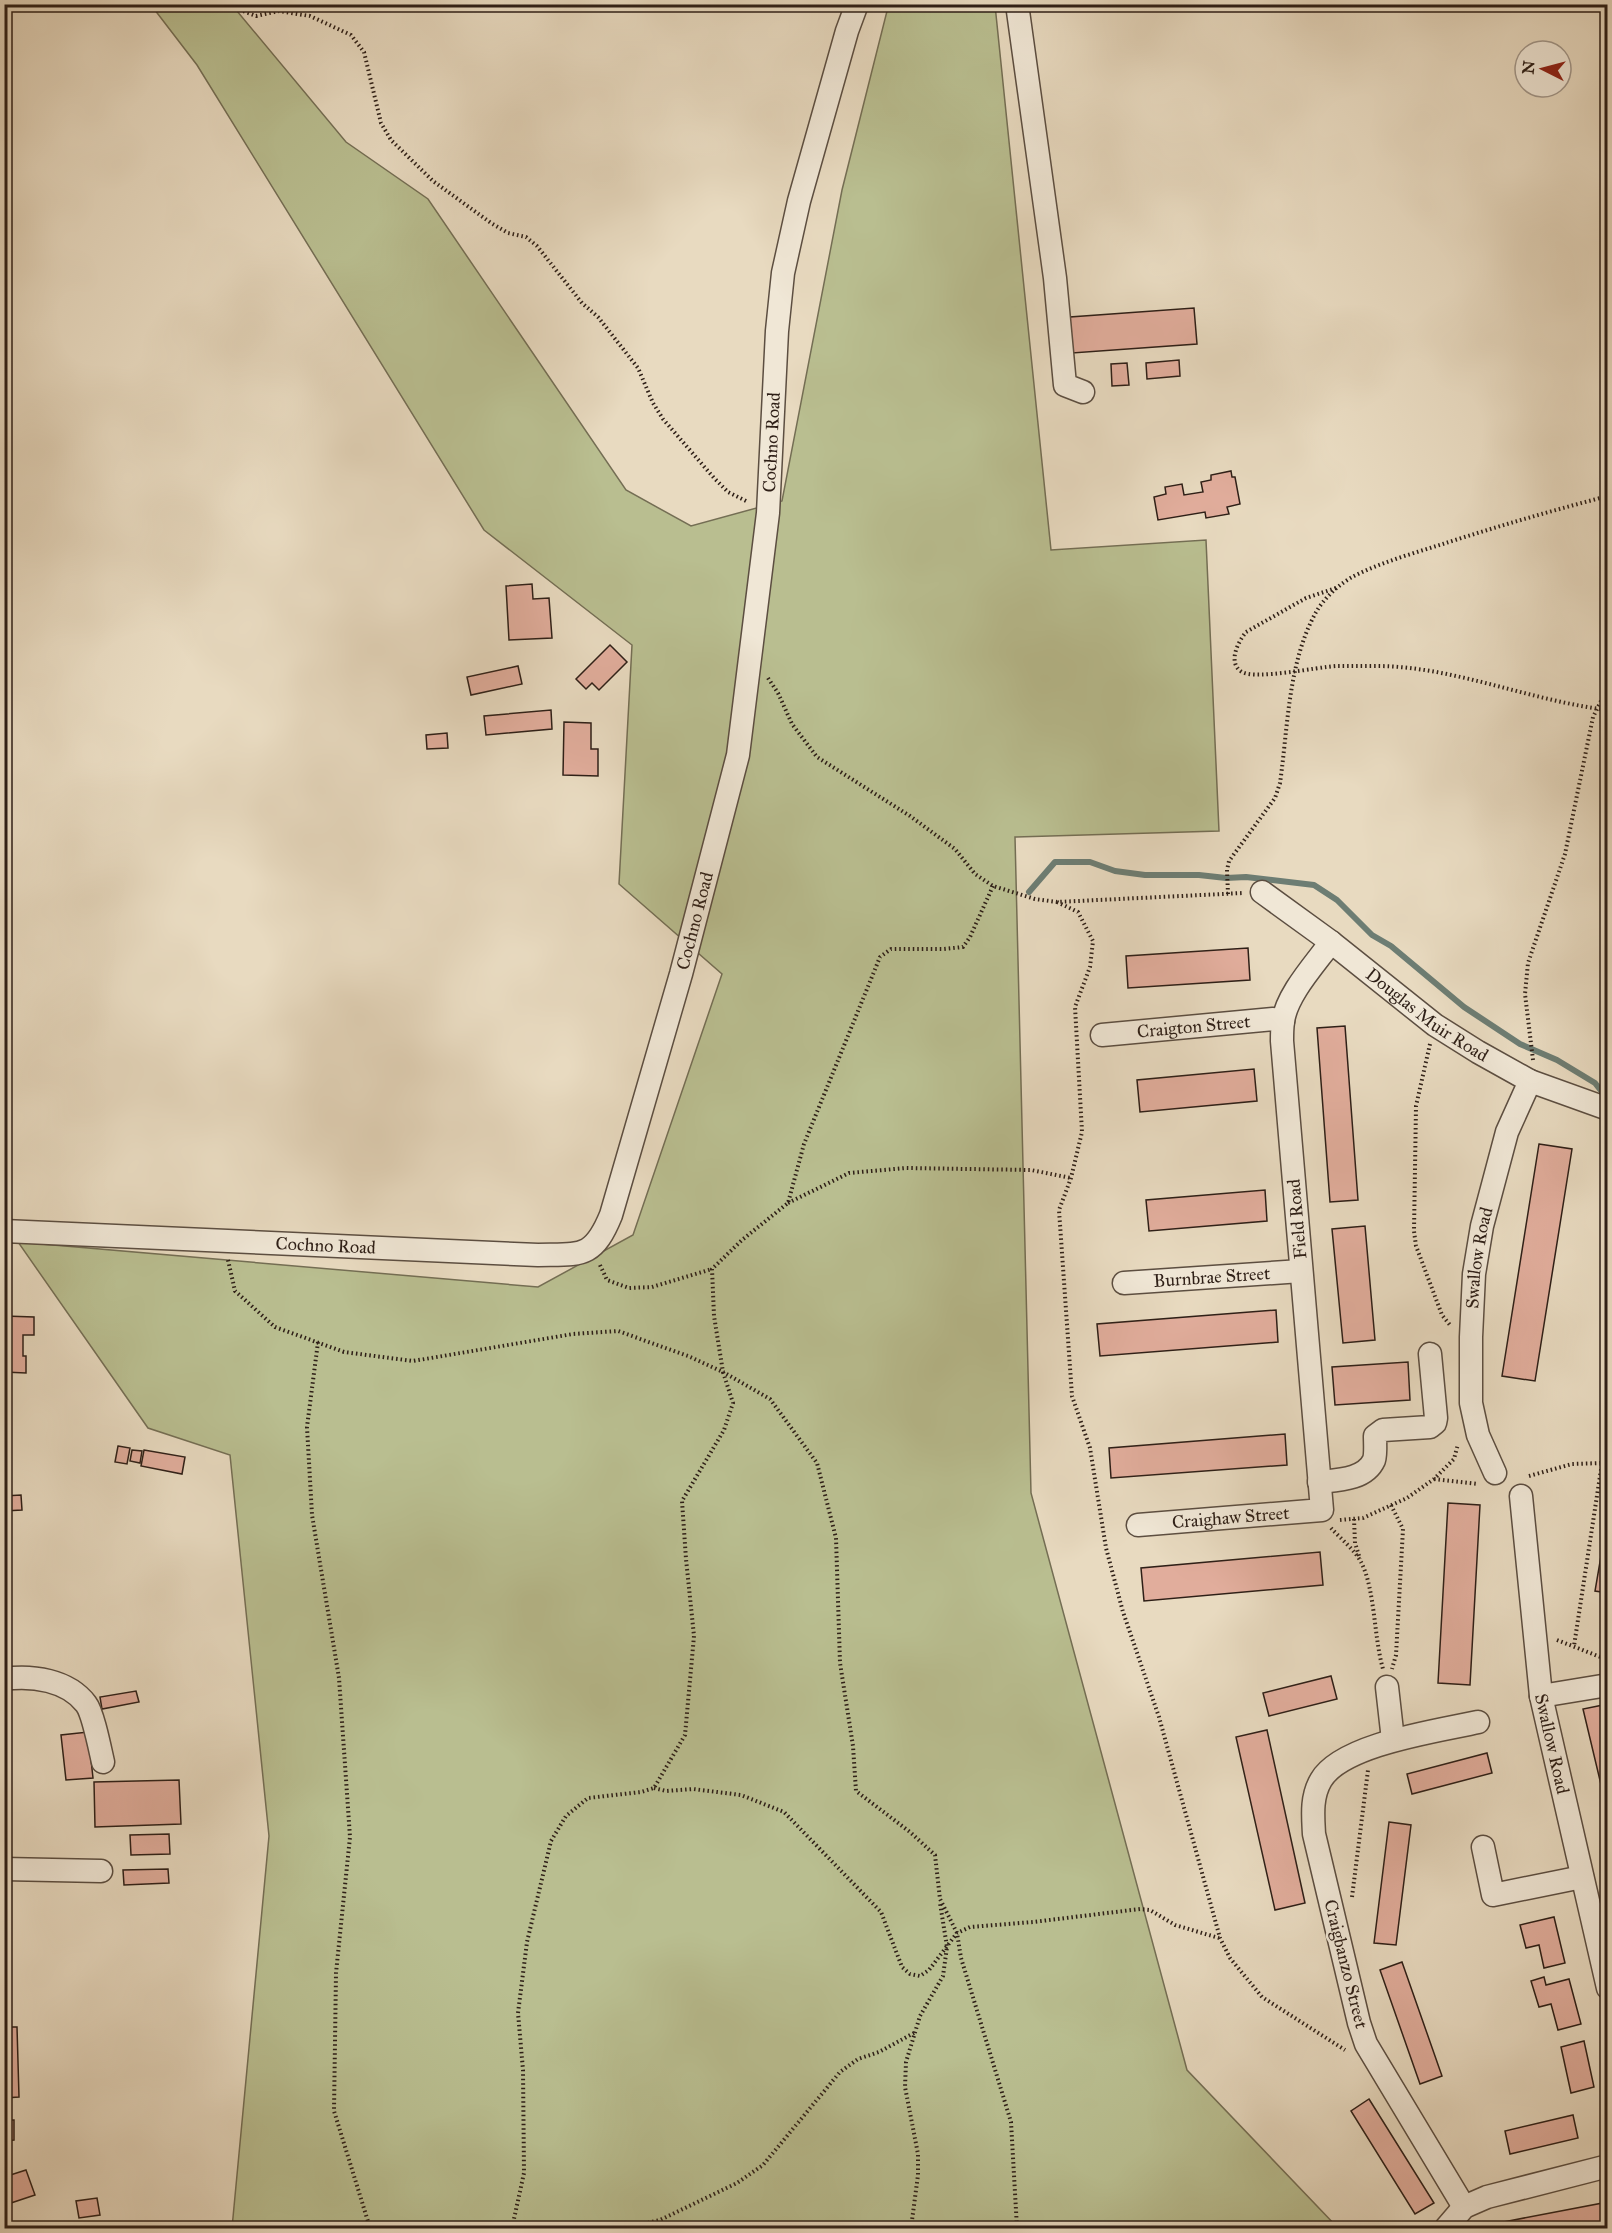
<svg xmlns="http://www.w3.org/2000/svg" width="1612" height="2233" font-family="'IM FELL Great Primer',serif">
<rect width="100%" height="100%" fill="#e8dac0"/>
<filter id="stains"><feTurbulence type="fractalNoise" baseFrequency=".00333" numOctaves="4"/><feColorMatrix values="0 0 0 0 .2 0 0 0 0 .09 0 0 0 0 .02 0 0 0 .5 -.17"/></filter>
<radialGradient id="worn" r=".72"><stop offset=".6" stop-color="#630" stop-opacity="0"/><stop offset="1" stop-color="#630" stop-opacity=".3"/></radialGradient>
<polygon fill="#b9be90" stroke="#746e54" stroke-width="1.5" points="151,5 232,5 346,142 428,199 626,490 691,526 782,501 842,190 887,11 891,5 995,5 1051,550 1206,540 1219,831 1015,837 1031,1493 1187,2070 1338,2228 232,2228 269,1836 230,1455 148,1428 18,1242 538,1287 633,1235 722,974 619,884 632,645 484,530 197,65"/>
<g fill="none" stroke-linecap="round" stroke-linejoin="round">
<polyline stroke="#6d7d73" stroke-width="6" points="1029,892 1055,862 1090,862 1115,871 1145,875 1199,875 1226,878 1246,877 1314,885 1337,900 1372,935 1391,946 1464,1007 1520,1044 1557,1060 1595,1083 1606,1097"/>
</g>
<g fill="#e1ad9c" stroke="#2e1f17" stroke-width="1.5">
<polygon points="1194,308 1197,344 1072,353 1070,317"/>
<polygon points="1179,360 1180,376 1147,379 1146,363"/>
<polygon points="1127,363 1129,385 1112,386 1111,364"/>
<polygon points="1231,471 1232,477 1235,477 1240,504 1227,507 1229,514 1206,518 1205,512 1158,520 1154,497 1166,494 1165,487 1182,484 1184,495 1203,492 1201,482 1211,480 1211,475"/>
<polygon points="532,584 533,599 549,598 552,638 509,640 506,586"/>
<polygon points="610,645 627,662 599,690 592,683 586,689 576,679"/>
<polygon points="518,666 522,684 471,695 467,677"/>
<polygon points="551,710 552,729 486,735 484,716"/>
<polygon points="564,722 591,723 591,749 598,749 598,776 563,775"/>
<polygon points="447,733 448,748 427,749 426,735"/>
<polygon points="1248,948 1250,980 1128,988 1126,956"/>
<polygon points="1345,1026 1358,1200 1330,1202 1317,1028"/>
<polygon points="1254,1069 1257,1101 1140,1112 1137,1080"/>
<polygon points="1539,1144 1572,1149 1535,1381 1502,1376"/>
<polygon points="1265,1190 1267,1221 1149,1231 1146,1200"/>
<polygon points="1365,1226 1375,1340 1343,1343 1332,1229"/>
<polygon points="1276,1310 1278,1342 1100,1356 1097,1324"/>
<polygon points="4,1316 34,1317 34,1335 23,1335 23,1356 26,1356 26,1373 4,1372"/>
<polygon points="1408,1362 1410,1400 1335,1405 1332,1367"/>
<polygon points="1285,1434 1287,1465 1111,1478 1109,1448"/>
<polygon points="118,1446 130,1448 127,1464 115,1462"/>
<polygon points="132,1450 142,1451 140,1463 130,1461"/>
<polygon points="144,1450 185,1457 182,1474 141,1466"/>
<polygon points="21,1495 22,1510 4,1511 4,1496"/>
<polygon points="1448,1503 1480,1505 1470,1685 1438,1683"/>
<polygon points="1608,1515 1608,1593 1595,1591"/>
<polygon points="1320,1552 1323,1585 1144,1601 1141,1568"/>
<polygon points="1331,1676 1337,1699 1269,1716 1263,1693"/>
<polygon points="136,1691 139,1702 102,1709 100,1697"/>
<polygon points="1608,1704 1608,1814 1583,1709"/>
<polygon points="1267,1730 1305,1903 1275,1910 1236,1737"/>
<polygon points="88,1732 93,1778 66,1780 61,1735"/>
<polygon points="1487,1753 1492,1773 1412,1794 1407,1774"/>
<polygon points="179,1780 181,1824 95,1827 94,1782"/>
<polygon points="1389,1822 1411,1825 1396,1945 1374,1943"/>
<polygon points="169,1834 170,1854 131,1855 130,1835"/>
<polygon points="168,1869 169,1883 124,1885 123,1870"/>
<polygon points="1554,1917 1565,1963 1544,1968 1539,1945 1526,1948 1520,1925"/>
<polygon points="1402,1962 1442,2076 1420,2084 1380,1970"/>
<polygon points="1544,1977 1546,1985 1569,1979 1581,2024 1558,2030 1551,2004 1539,2007 1531,1981"/>
<polygon points="4,2027 17,2027 19,2097 4,2098"/>
<polygon points="1584,2041 1594,2087 1571,2093 1561,2047"/>
<polygon points="1369,2099 1434,2203 1415,2214 1351,2111"/>
<polygon points="4,2114 8,2114 8,2120 14,2120 14,2140 4,2141"/>
<polygon points="1573,2115 1578,2138 1510,2154 1505,2131"/>
<polygon points="26,2170 35,2195 8,2204 10,2208 7,2210 9,2215 4,2217 4,2177"/>
<polygon points="97,2198 100,2215 79,2218 76,2201"/>
<polygon points="1608,2202 1608,2228 1504,2228 1503,2222"/>
</g>
<g fill="none" stroke-linecap="round" stroke-linejoin="round">
<g stroke="#5c4e41" stroke-width="25">
<g id="minor">
<polyline points="1017,4 1055,278 1065,385 1083,392"/>
<path id="s1" d="M1262,892l69,50 104,83 43,27 52,29 78,28"/>
<path id="s2" d="M1102,1035l171,-16 10,2"/>
<path id="s3" d="M4,1231l534,24c43,-1 55,4 73,-40l70,-241 57,-219 30,-242 9,-182 6,-58 16,-72 48,-170 10,-27"/>
<path id="s4" d="M1124,1283l177,-12"/>
<path id="s5" d="M1495,1473l-17,-38 -7,-32v-66l3,-63 8,-48 25,-94 23,-51"/>
<path d="M1319,1482c18,-2 46,-2 55,-22 2,-6 1,-17 1,-24l8,-6 47,-3 5,-4 1,-5 -6,-64"/>
<path id="s6" d="M1521,1496l20,200 67,292"/>
<path id="s7" d="M1138,1525l184,-15 -40,-469c0,-6 0,-13 1,-19 3,-27 33,-59 48,-80"/>
<path d="M4,1679c28,-4 64,1 82,25 7,9 14,45 17,58"/>
<polyline points="1387,1687 1393,1740"/>
<polyline points="1541,1696 1608,1685"/>
<polyline points="1483,1847 1493,1895 1582,1877"/>
<polyline points="4,1869 101,1871"/>
<path d="M1464,2207l-98,-163 -7,-21 -45,-189c-1,-18 -3,-37 7,-54 21,-36 117,-49 157,-58"/>
<polyline points="1446,2228 1464,2207 1487,2197 1608,2166"/>
</g>
</g>
<g stroke="#2e1f17" stroke-width="4" stroke-dasharray="1.5 3" stroke-linecap="butt">
<polyline points="238,4 243,11 256,16 279,11 310,16 351,35 364,52 381,123 391,140 433,181 491,223 508,233 526,237 537,246 582,303 598,317 638,368 653,403 663,419 714,478 728,492 748,502"/>
<path d="M1336,588l-30,10 -60,34c-8,10 -19,31 -4,40 14,8 75,-5 95,-6 14,0 28,0 42,0 77,1 152,35 229,44"/>
<polyline points="768,678 778,693 792,724 817,757 910,816 955,849 975,874 993,886 1035,899 1057,902 1243,893"/>
<polyline points="993,886 970,937 963,947 944,949 891,949 880,957 804,1144 788,1203 742,1240 712,1269 714,1316 723,1372 770,1399 817,1463 836,1538 840,1663 853,1746 856,1791 910,1832 935,1855 940,1899 957,1933 961,1958 1011,2122 1017,2228"/>
<path d="M1228,894l-1,-24 2,-9 46,-63 5,-15c8,-56 8,-119 35,-169 8,-15 24,-30 39,-38 30,-15 64,-24 95,-34 53,-17 105,-32 159,-46"/>
<polyline points="1057,902 1078,912 1093,941 1090,967 1075,1007 1082,1132 1071,1178 1059,1210 1072,1396 1090,1448 1106,1548 1123,1612 1159,1717 1220,1938 1230,1958 1262,1997 1345,2050"/>
<polyline points="1430,1044 1416,1106 1414,1231 1416,1246 1442,1315 1450,1325"/>
<polyline points="1533,1060 1525,994 1528,963 1565,854 1593,717 1608,687"/>
<polyline points="788,1203 849,1173 906,1168 1031,1170 1071,1178"/>
<polyline points="228,1260 235,1291 275,1327 344,1352 413,1361 573,1334 618,1331 688,1356 723,1372 733,1403 724,1430 682,1501 686,1559 694,1636 685,1735 654,1788 641,1792 588,1798 566,1816 551,1841 527,1942 518,2013 523,2070 524,2173 512,2228"/>
<polyline points="600,1265 607,1280 629,1288 652,1287 712,1269"/>
<polyline points="318,1342 307,1427 312,1515 339,1678 350,1837 336,1973 334,2111 370,2228"/>
<polyline points="1529,1476 1572,1464 1602,1463 1574,1646"/>
<polyline points="1434,1479 1478,1484"/>
<polyline points="1391,1505 1403,1529 1396,1655 1392,1669"/>
<polyline points="1354,1519 1355,1543 1360,1559"/>
<polyline points="1340,1520 1363,1518 1407,1498 1434,1479 1454,1459 1458,1444"/>
<path d="M1331,1528c10,11 25,23 31,36 13,27 12,74 21,105"/>
<polyline points="1557,1640 1608,1660"/>
<polyline points="654,1788 666,1791 693,1789 741,1795 784,1812 881,1912 902,1967 910,1974 920,1976 929,1970 957,1933 970,1927 1033,1922 1140,1909 1150,1910 1175,1925 1219,1938"/>
<polyline points="1352,1897 1368,1770"/>
<polyline points="514,2223 542,2228"/>
<polyline points="626,2228 660,2220 737,2183 763,2165 840,2072 858,2059 879,2052 914,2033"/>
<polyline points="911,2228 918,2175 918,2154 905,2087 906,2062 920,2016 943,1976 947,1947 940,1903"/>
</g>
<use href="#minor" stroke="#f0e7d6" stroke-width="22"/>
</g>
<g text-anchor="middle" stroke-width="5" stroke-linejoin="round" paint-order="stroke">
<g font-size="18" fill="#2e1f17" stroke="#f0e7d6">
<text dy="6" stroke="none"><textPath href="#s3" startOffset="1419">Cochno Road</textPath></text>
<text dy="6" stroke="none"><textPath href="#s3" startOffset="933">Cochno Road</textPath></text>
<text dy="6" stroke="none"><textPath href="#s1" startOffset="206">Douglas Muir Road</textPath></text>
<text dy="6" stroke="none"><textPath href="#s2" startOffset="92">Craigton Street</textPath></text>
<text transform="translate(1297 1219) rotate(-95)" y="6">Field Road</text>
<text dy="6" stroke="none"><textPath href="#s3" startOffset="322">Cochno Road</textPath></text>
<text dy="6" stroke="none"><textPath href="#s5" startOffset="220">Swallow Road</textPath></text>
<text dy="6" stroke="none"><textPath href="#s4" startOffset="88">Burnbrae Street</textPath></text>
<text dy="6" stroke="none"><textPath href="#s7" startOffset="93">Craighaw Street</textPath></text>
<text dy="6" stroke="none"><textPath href="#s6" startOffset="250">Swallow Road</textPath></text>
<text transform="translate(1346 1964) rotate(76)" y="6">Craigbanzo Street</text>
</g>
</g>
<rect width="1612" height="2233" fill="none" stroke="#e8dac0" stroke-width="24"/>
<rect x="6" y="6" width="1600" height="2221" fill="none" stroke="#2e1f17" stroke-width="3"/>
<rect x="12" y="12" width="1588" height="2209" fill="none" stroke="#2e1f17" stroke-width="1.5"/>
<g transform="translate(1543 69) rotate(276)"><circle r="28" fill="#f0e7d6" stroke="#a2978a" stroke-width="1.5"/>
<path d="M0-4.5L10 22L0 15L-10 22Z" fill="#8f2418"/>
<text y="-9" font-size="16" font-weight="bold" text-anchor="middle" fill="#2e1f17">N</text>
</g>
<rect width="100%" height="100%" filter="url(#stains)"/>
<rect width="100%" height="100%" fill="url(#worn)"/>
</svg>
